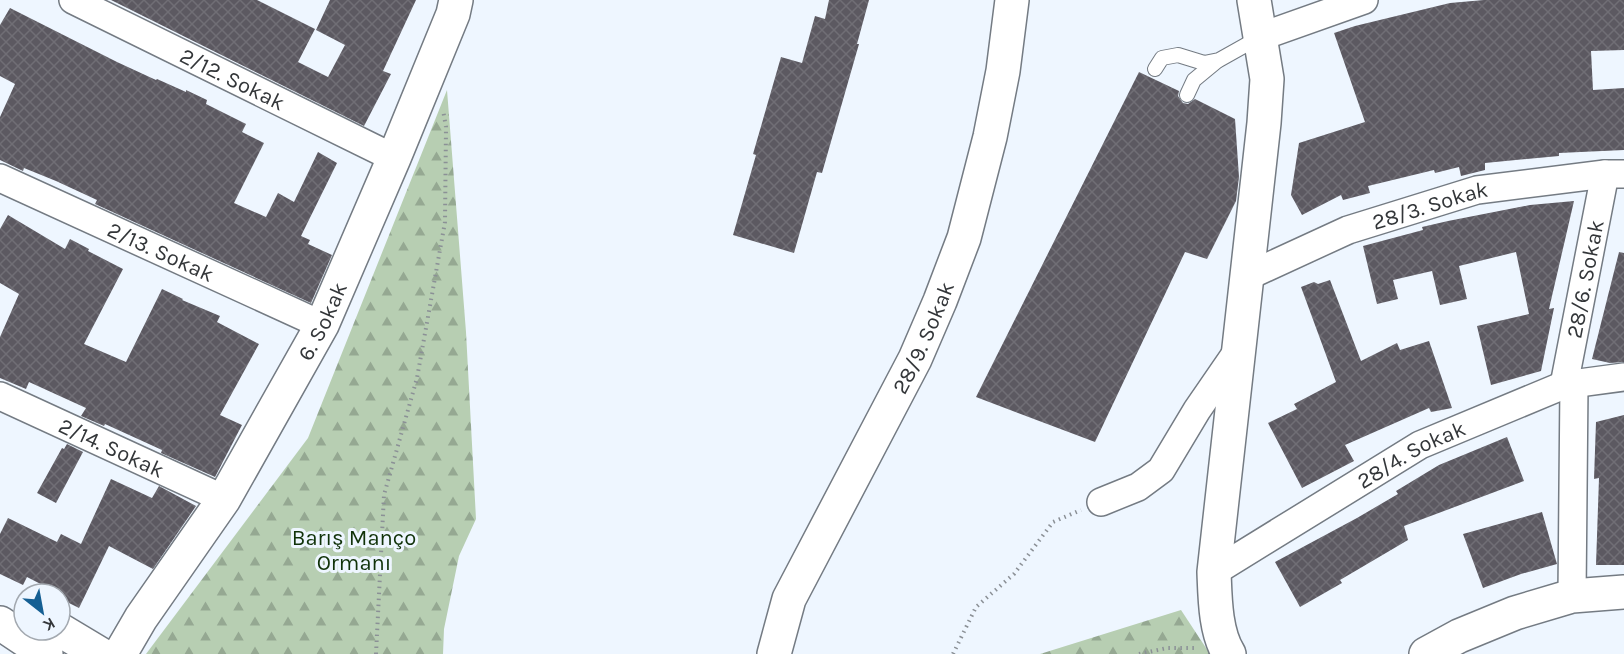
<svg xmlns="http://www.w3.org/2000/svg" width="1624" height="654" font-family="Karla,sans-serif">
<defs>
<pattern id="forest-firs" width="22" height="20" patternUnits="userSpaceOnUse" patternTransform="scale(1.5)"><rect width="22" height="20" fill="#b7ceb2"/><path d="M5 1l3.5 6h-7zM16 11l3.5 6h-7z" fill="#95a892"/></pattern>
<pattern id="building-cross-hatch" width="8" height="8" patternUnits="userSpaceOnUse" patternTransform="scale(1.5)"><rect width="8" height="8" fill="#5c5961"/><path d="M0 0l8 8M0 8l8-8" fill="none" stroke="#706e75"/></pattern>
</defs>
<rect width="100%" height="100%" fill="#eef6ff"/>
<g fill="url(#forest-firs)">
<polygon points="447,90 466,332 476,519 459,556 444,629 443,654 146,654 308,438"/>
<polygon points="1181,610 1210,654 1040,654"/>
</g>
<g fill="url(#building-cross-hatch)">
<polygon points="111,0 257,0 315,29 298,62 328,77 345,45 316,30 330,0 416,0 383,71 391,74 364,126"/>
<polygon points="829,0 869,0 857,44 859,44 822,173 817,172 794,253 733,235 756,155 753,154 781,57 802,63 815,16 825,19"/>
<polygon points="1484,0 1624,0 1624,50 1591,51 1593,90 1624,88 1624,150 1559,153 1559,156 1485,163 1485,170 1461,176 1459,167 1435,173 1434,170 1368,186 1370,193 1343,200 1341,195 1302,215 1291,195 1299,143 1365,122 1334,33 1355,26 1450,3"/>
<polygon points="10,8 117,62 156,80 157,79 186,92 186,90 207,100 206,104 246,124 242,132 264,143 234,203 266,217 278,193 294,202 318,152 337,163 301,236 310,240 308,244 332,255 311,303 95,204 97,200 56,181 24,168 23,171 0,160 0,117 15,84 0,76 0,25"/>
<polygon points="1139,72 1179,91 1178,96 1183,103 1188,104 1195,99 1235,119 1239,177 1236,201 1207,259 1185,252 1095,442 976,397"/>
<polygon points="1574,201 1549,309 1554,308 1541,371 1491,385 1477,326 1529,314 1516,252 1459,266 1467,299 1440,305 1432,271 1393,280 1398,299 1377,304 1363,246 1423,230 1422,227 1448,221 1530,205"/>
<polygon points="8,215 65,249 70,239 89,249 88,251 123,269 84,344 126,362 162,289 183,299 182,300 220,316 217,322 259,344 220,415 242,425 215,477 161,453 162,450 105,424 104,426 81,416 86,408 29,382 26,389 0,378 0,337 19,294 0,283 0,229"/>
<polygon points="1619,252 1624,253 1624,362 1610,363 1592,359"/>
<polygon points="1330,280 1361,361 1397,343 1400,350 1429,341 1452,408 1431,412 1429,408 1345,445 1354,461 1302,488 1268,423 1297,409 1294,404 1336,382 1301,287 1314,282 1318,284"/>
<polygon points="1624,415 1624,565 1596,565 1599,478 1594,479 1596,422"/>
<polygon points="1507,437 1524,481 1404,526 1408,540 1340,580 1342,583 1300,607 1275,562 1357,518 1398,494 1396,491 1439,465"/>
<polygon points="67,444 83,452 56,503 37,493 62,448 64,449"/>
<polygon points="111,479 152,498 159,486 196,506 153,569 109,546 79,608 61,599 62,595 27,577 23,585 0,574 0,534 8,518 57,542 61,534 81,544"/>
<polygon points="1542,512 1557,564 1521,574 1483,588 1463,534"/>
</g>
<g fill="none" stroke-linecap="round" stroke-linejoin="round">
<g stroke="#747b83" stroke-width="16">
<g id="service">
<polyline points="1155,69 1162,58 1178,55 1204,63 1219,60 1260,37"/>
<polyline points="1187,95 1194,80 1217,61"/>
</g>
</g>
<g stroke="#747b83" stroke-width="30">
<g id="minor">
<path id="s1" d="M73,0l321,158"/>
<polyline points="1260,37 1364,0"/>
<path id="s2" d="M0,178l322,147"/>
<path id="s3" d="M1248,276l100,-46 129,-40 128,-16h19"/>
<path id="s4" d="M1564,385l41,-211"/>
<path id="s5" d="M0,396l224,103"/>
<polyline points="1101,502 1138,487 1161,470 1197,410 1239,349"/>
<path id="s6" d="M1214,572l206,-127 144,-60 60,-8"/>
<polyline points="1572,596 1574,384"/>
</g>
</g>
<g stroke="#747b83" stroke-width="36">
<g id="tertiary">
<path id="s7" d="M774,654l15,-55 126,-240 25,-58 24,-63 26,-101 13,-66 9,-71"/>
<path d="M1229,654c-14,-22 -14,-57 -15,-82l50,-449 3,-44 -13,-79"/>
<polyline points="1426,654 1459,636 1515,613 1572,596 1624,592"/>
</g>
</g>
<g stroke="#747b83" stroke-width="36">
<g id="secondary">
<polyline points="0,623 46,654"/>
<polyline points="60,630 100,654"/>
<path id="s8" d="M120,654l21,-36 83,-119 98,-174 72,-167 59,-144 3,-14"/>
</g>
</g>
<g stroke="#8b9096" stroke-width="4" stroke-dasharray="1.5 4.5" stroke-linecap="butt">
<polyline points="376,654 384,495 417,378 445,222 446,127 443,110"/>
<polyline points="953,654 976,607 1014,574 1053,522 1081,510"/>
<polyline points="1139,654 1167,648 1197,648"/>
</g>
<use href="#service" stroke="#fff" stroke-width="14"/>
<use href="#minor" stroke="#fff" stroke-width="27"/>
<use href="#tertiary" stroke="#fff" stroke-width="33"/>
<use href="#secondary" stroke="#fff" stroke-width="33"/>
</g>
<g text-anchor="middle" stroke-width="6" stroke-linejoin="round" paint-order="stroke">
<g font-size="22" fill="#333639" stroke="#eef6ff">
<text dy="8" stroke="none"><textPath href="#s1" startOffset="178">2/12. Sokak</textPath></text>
<text dy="8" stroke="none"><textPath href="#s3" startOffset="196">28/3. Sokak</textPath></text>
<text dy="8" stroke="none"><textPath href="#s2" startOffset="177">2/13. Sokak</textPath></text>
<text dy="8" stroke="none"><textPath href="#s4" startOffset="108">28/6. Sokak</textPath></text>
<text dy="8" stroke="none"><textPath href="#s8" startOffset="390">6. Sokak</textPath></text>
<text dy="8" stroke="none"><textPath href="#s7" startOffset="351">28/9. Sokak</textPath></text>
<text dy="8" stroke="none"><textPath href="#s5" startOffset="123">2/14. Sokak</textPath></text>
<text dy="8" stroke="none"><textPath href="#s6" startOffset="230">28/4. Sokak</textPath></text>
</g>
<g font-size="22" fill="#103209" stroke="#eef6ff">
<text x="354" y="545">Barış Manço<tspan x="354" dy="25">Ormanı</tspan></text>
</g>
</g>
<g transform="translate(42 612) rotate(149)"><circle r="28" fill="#eef6ff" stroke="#a3a9b0" stroke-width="1.5"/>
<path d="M0-4.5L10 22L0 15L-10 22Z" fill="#155f93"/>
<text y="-9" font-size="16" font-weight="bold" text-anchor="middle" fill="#333639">K</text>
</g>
</svg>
